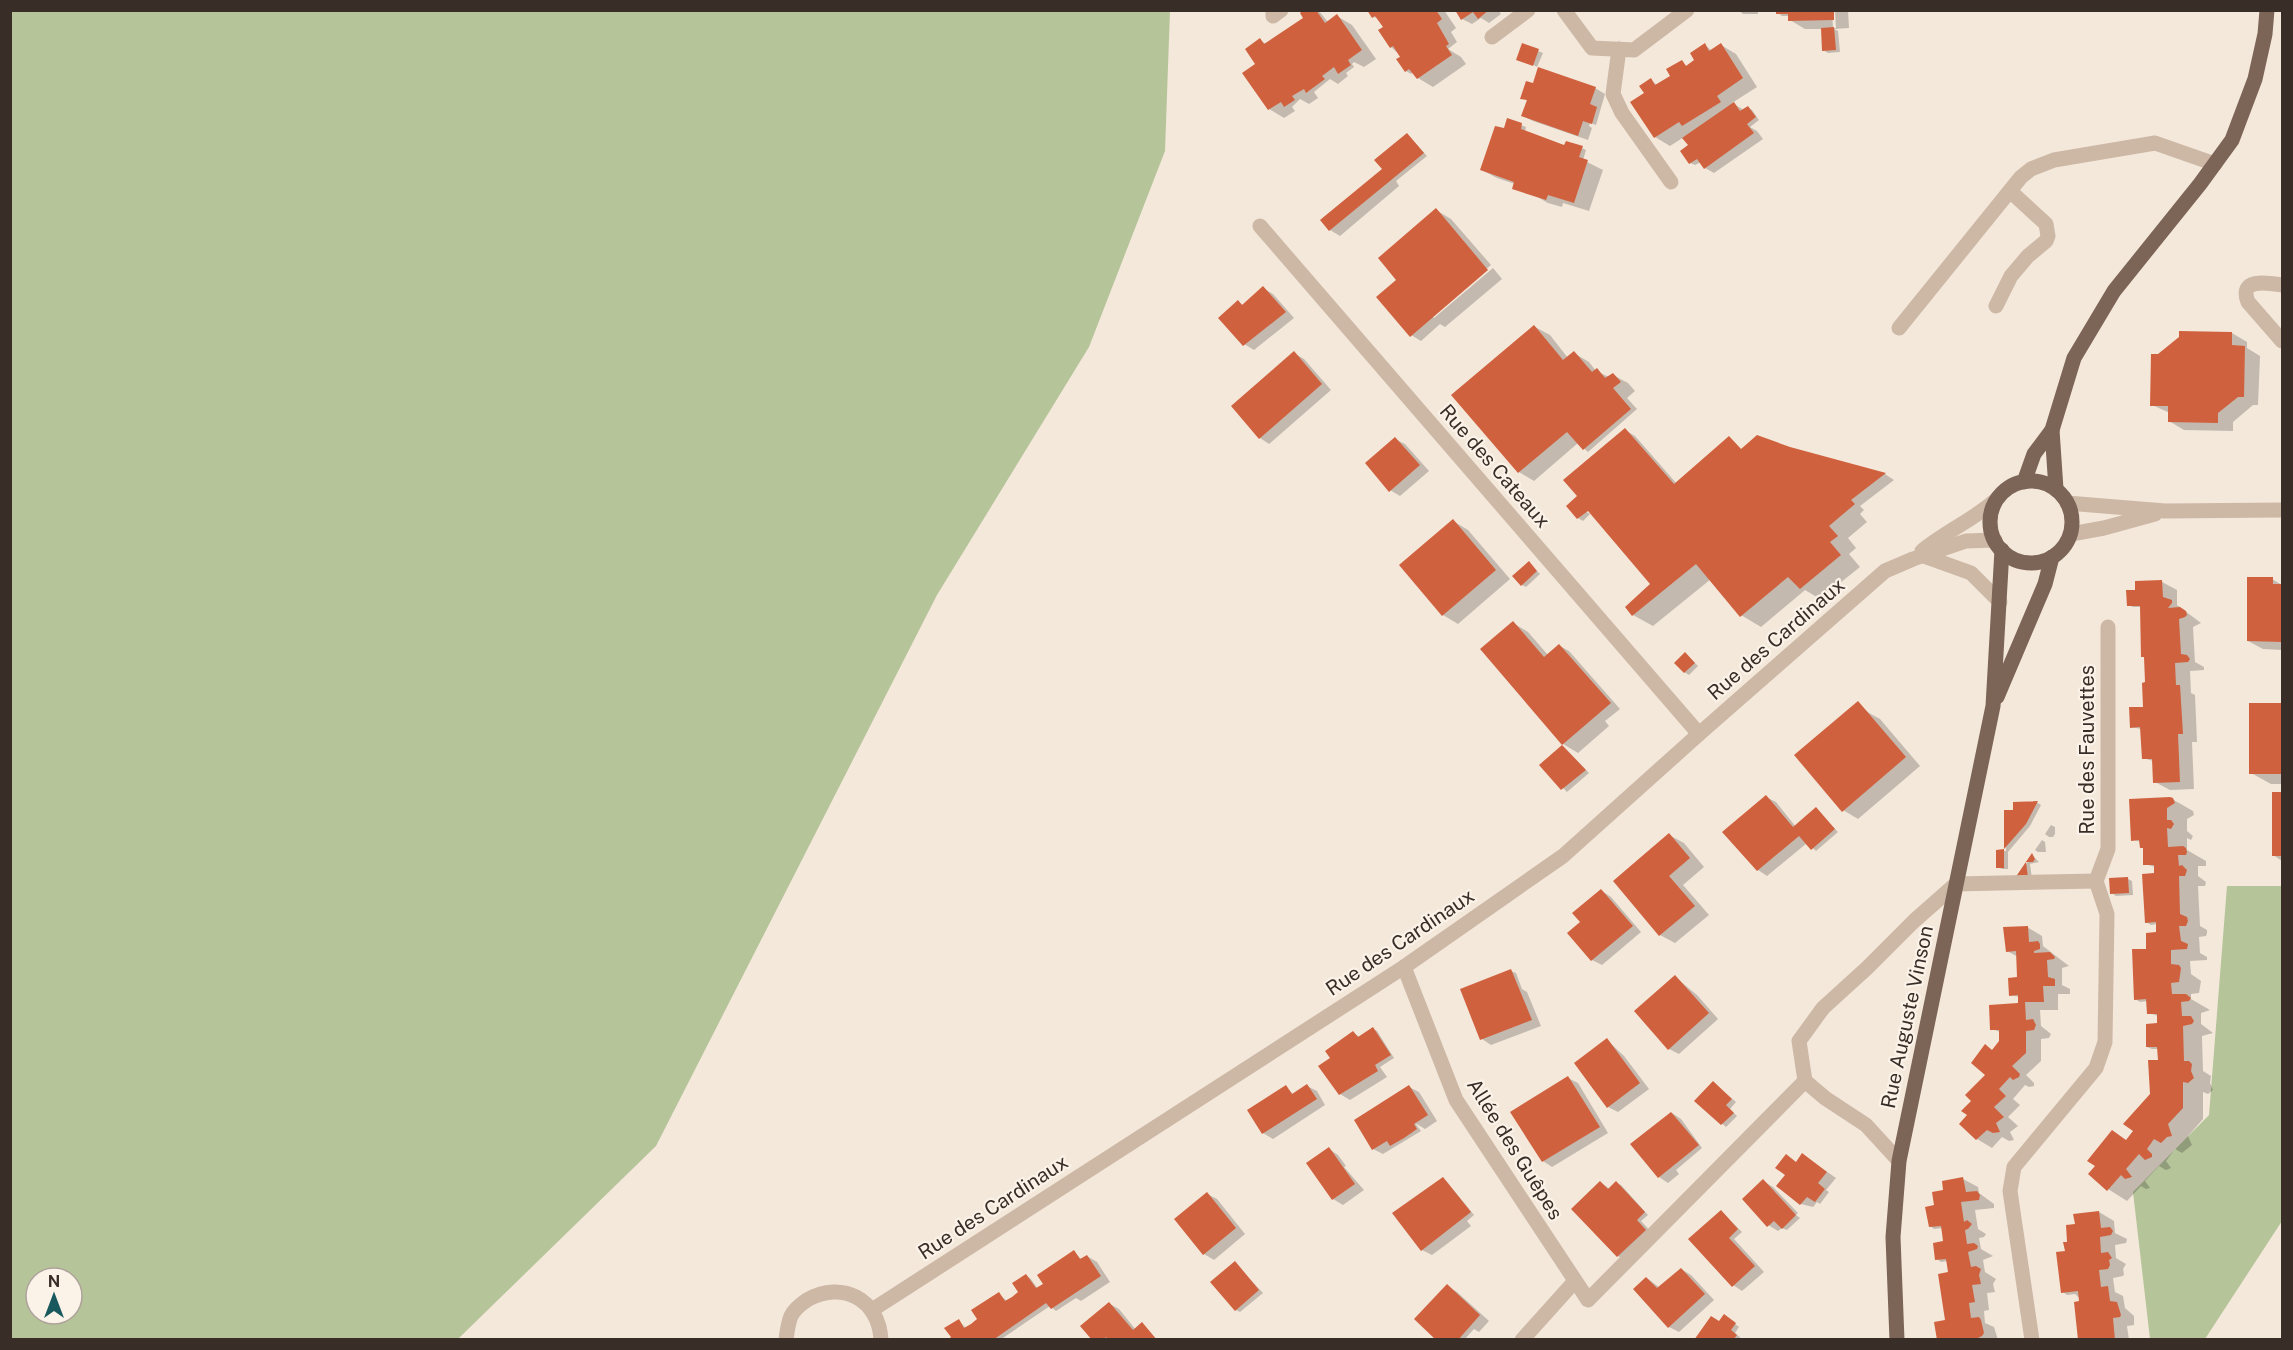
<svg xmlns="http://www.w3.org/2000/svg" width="2293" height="1350" font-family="'Public Sans',sans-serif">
<rect width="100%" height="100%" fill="#f4e8db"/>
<g fill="#b6c49a" fill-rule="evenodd">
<path d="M10,11h1160l-5,140 -76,196 -152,248 -281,551 -198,193h-447zM36,1278h36v36h-36z"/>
<polygon points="2227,886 2282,886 2282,1221 2205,1339 2150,1339 2133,1192 2209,1115"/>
</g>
<g fill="#0003">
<polygon points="1306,10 1318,10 1328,22 1337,16 1352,25 1376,59 1364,67 1354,62 1352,64 1354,67 1346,73 1348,76 1338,84 1330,79 1314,92 1318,98 1309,104 1300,99 1292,107 1295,111 1284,118 1269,109 1257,64 1260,40 1266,44 1305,18"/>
<polygon points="1368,10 1444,10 1456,28 1451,32 1457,42 1448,49 1461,57 1466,64 1433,87 1418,78 1413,72 1411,74 1406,71 1399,59 1402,57 1391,47 1386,27 1379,18 1373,17"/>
<polygon points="1457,10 1498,10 1501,14 1489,23 1481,18 1472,24 1462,19"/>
<polygon points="1738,10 1758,10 1758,14 1743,14"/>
<polygon points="1832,10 1833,28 1836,28 1835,10 1848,10 1849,28 1834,29 1838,31 1840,52 1828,53 1823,50 1822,29 1805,29 1790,20 1790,16 1782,16 1778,13"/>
<polygon points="1705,45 1712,51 1721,45 1736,54 1757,87 1732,103 1744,110 1748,108 1752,110 1759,120 1750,127 1757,131 1763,139 1714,173 1705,168 1701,162 1695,165 1690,163 1691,146 1684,137 1670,146 1655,137 1646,93 1651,80 1658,86 1670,77 1682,62 1688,67 1697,60"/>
<polygon points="1538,51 1543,53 1537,67 1527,61"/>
<polygon points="1540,87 1595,88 1605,94 1596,125 1590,123 1589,126 1592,128 1588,140 1533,121 1523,116 1528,101 1522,98"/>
<polygon points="1508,120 1526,127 1525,132 1565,147 1582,148 1586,150 1583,160 1603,170 1589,211 1563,203 1562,207 1548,203 1515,184 1497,178 1482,170 1511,133"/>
<polygon points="1407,134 1427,156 1396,181 1399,186 1340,236 1330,230 1382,171"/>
<polygon points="1436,210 1451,219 1491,265 1432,316 1434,318 1493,268 1502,279 1445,327 1440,324 1421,341 1411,335 1398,280"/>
<polygon points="1263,288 1273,294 1294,318 1254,350 1244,344 1238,302 1243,305"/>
<polygon points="1535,327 1550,335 1568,358 1574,353 1589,362 1596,371 1609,377 1613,375 1628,383 1635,391 1627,398 1637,409 1588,452 1578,443 1534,481 1519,472"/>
<polygon points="2232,333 2247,342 2247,348 2260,356 2258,405 2253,405 2233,422 2233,431 2184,430 2169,421 2170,413 2152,405 2159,355"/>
<polygon points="1294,353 1304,359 1331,390 1269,444 1260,438"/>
<polygon points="1625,430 1635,436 1677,484 1730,438 1742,450 1789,448 1885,474 1894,480 1860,506 1864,510 1860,514 1867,522 1848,538 1856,548 1849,554 1860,567 1820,599 1805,590 1761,627 1741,615 1711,579 1653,626 1633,615 1652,584 1590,510 1580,508 1590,514 1583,521 1578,518 1579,497"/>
<polygon points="1395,439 1405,444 1429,471 1400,496 1390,490"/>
<polygon points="1453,521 1468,530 1510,579 1458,624 1443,615"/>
<polygon points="1529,563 1540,574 1526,587 1522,585"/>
<polygon points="2272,579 2282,585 2282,650 2263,649 2248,641"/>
<polygon points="2162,582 2177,590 2177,605 2201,623 2193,627 2195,662 2204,667 2204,670 2190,671 2191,693 2195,695 2197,742 2192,742 2194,789 2170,790 2155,782 2153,761 2143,758 2141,729 2131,727 2149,708 2145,658 2142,656 2141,607 2133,607 2129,605 2135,592"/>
<polygon points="1513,623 1528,632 1548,655 1560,646 1569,651 1620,709 1605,721 1609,726 1578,753 1563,744"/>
<polygon points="1686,654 1698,666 1689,675 1684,672"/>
<polygon points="1858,703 1869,713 1880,719 1920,766 1858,819 1843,810"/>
<polygon points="2251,705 2282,705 2282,784 2271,784 2251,773"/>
<polygon points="1563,746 1589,773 1567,792 1541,765"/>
<polygon points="2274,793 2282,793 2282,861 2273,855"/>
<polygon points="1766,797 1776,802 1796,827 1816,809 1838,832 1816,851 1807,843 1767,876 1758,870"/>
<polygon points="2172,799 2193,811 2194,815 2187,819 2187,831 2193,836 2191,840 2187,838 2187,850 2206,861 2206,866 2198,866 2198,876 2206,882 2205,886 2198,886 2200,926 2207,930 2207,933 2206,936 2199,937 2200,953 2207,957 2207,960 2190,961 2191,974 2201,981 2199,993 2191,994 2191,999 2210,1010 2201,1013 2201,1024 2213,1033 2202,1036 2203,1071 2211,1076 2210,1083 2213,1090 2208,1094 2203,1092 2203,1119 2188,1136 2192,1145 2182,1153 2175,1149 2166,1161 2171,1168 2166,1170 2159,1166 2145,1181 2150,1188 2146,1189 2141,1186 2127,1201 2108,1189 2127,1141 2135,1131 2153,1093 2159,1061 2159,1049 2152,1049 2147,1047 2158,1024 2158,1016 2149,1013 2148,1001 2140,1002 2135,999 2158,934 2157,924 2151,925 2146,922 2155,867 2145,864 2144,849 2141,842 2133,840"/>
<polygon points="2015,803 2038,803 2041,805 2030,826 2008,852 2008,869 2002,869 1998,867 1998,851 2006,851 2005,812 2015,812"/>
<polygon points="2051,825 2055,827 2055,834 2053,837 2049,837 2045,834"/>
<polygon points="1669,835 1684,843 1704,867 1683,885 1709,915 1675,943 1660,935"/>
<polygon points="2042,840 2045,842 2046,852 2038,852 2035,850"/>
<polygon points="2032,855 2039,862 2030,864 2032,879 2017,878"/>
<polygon points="2128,879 2132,881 2133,895 2116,896 2112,893"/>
<polygon points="1602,891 1611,897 1641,932 1602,965 1592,960 1580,924"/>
<polygon points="2027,927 2042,936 2043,946 2069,966 2062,968 2062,985 2070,989 2070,994 2058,994 2058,1010 2040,1010 2041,1026 2051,1034 2049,1038 2041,1039 2041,1061 2026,1075 2034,1083 2034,1086 2029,1087 2025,1085 2013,1099 2020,1105 2008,1117 2018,1126 2010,1132 2014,1140 2009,1141 2002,1137 1992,1148 1977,1139 1961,1124 1969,1115 1973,1101 1986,1077 1993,1051 2000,1042 2000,1032 1992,1029 2019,1005 2019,997 2010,995 2019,978 2018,957 2007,951"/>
<polygon points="1511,971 1516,973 1522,989 1527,992 1541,1026 1491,1045 1482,1039"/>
<polygon points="1675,977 1697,995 1718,1019 1679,1054 1669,1049"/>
<polygon points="1373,1029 1377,1031 1394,1058 1380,1067 1387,1077 1350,1100 1340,1094 1332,1059 1353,1033 1360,1037"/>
<polygon points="1607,1040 1624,1056 1649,1089 1618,1112 1608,1107"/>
<polygon points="1568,1078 1578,1083 1608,1133 1552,1167 1543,1161"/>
<polygon points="1307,1086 1317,1091 1325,1105 1273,1139 1263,1133 1249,1110 1286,1087 1293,1094"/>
<polygon points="1717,1086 1736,1102 1730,1109 1737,1116 1726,1127 1696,1101"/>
<polygon points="1409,1087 1419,1092 1437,1121 1425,1129 1415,1123 1421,1131 1383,1154 1373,1149"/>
<polygon points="1672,1113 1681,1119 1702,1148 1676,1170 1679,1174 1668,1183 1659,1177"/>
<polygon points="1329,1149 1338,1155 1346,1166 1344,1167 1364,1190 1343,1205 1333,1199"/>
<polygon points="1803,1155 1836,1178 1826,1190 1829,1192 1820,1204 1817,1202 1813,1207 1801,1204 1778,1186"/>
<polygon points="1443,1179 1447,1182 1474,1215 1467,1221 1471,1226 1432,1255 1422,1250"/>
<polygon points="1963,1179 1978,1187 1979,1193 1994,1204 1994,1208 1975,1210 1978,1229 1986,1234 1984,1237 1979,1238 1981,1249 1993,1256 1983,1260 1985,1272 1996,1279 1993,1284 1995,1292 1987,1293 1989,1310 1984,1311 1985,1323 1994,1327 1998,1340 1938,1340 1946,1321 1950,1274 1948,1261 1941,1262 1937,1259 1943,1243 1943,1228 1934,1229 1930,1226 1940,1192"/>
<polygon points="1763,1181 1773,1187 1798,1213 1796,1215 1800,1218 1787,1230 1782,1228 1778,1231 1768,1225"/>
<polygon points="1601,1183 1610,1189 1616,1183 1621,1185 1648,1215 1641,1221 1655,1236 1628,1262 1618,1256"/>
<polygon points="1207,1194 1217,1199 1245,1234 1214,1260 1204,1254"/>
<polygon points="1721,1211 1742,1232 1734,1239 1764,1272 1742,1291 1733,1285"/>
<polygon points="2099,1212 2114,1221 2115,1233 2127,1239 2126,1243 2115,1245 2116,1258 2126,1264 2123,1269 2124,1274 2123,1276 2113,1278 2115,1292 2123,1296 2125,1308 2134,1316 2134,1325 2127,1326 2129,1340 2080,1340 2084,1302 2075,1294 2067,1295 2063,1292 2066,1252 2076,1225"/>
<polygon points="1074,1252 1082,1260 1087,1256 1097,1262 1110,1282 1081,1301 1076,1298 1056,1311 1050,1306 1000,1340 950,1340 959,1321 966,1328 979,1320 999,1294 1007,1301 1020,1292 1026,1276 1030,1278 1038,1289"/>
<polygon points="1235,1263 1263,1293 1240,1312 1236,1310"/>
<polygon points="1681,1269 1691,1275 1714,1300 1679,1332 1669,1327 1647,1278 1660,1288"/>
<polygon points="1447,1286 1457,1292 1489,1321 1479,1332 1474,1329 1464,1340 1438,1340"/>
<polygon points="1110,1304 1119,1309 1136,1330 1142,1324 1157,1340 1094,1340"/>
<polygon points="1729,1319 1739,1327 1735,1333 1743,1340 1696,1340"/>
</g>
<g fill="#d0613e">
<polygon points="1303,10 1316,10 1325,23 1337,14 1362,50 1348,60 1351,65 1338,74 1334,67 1322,76 1325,79 1306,93 1304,89 1292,96 1295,100 1284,107 1281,102 1268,110 1242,73 1255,64 1245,49 1260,38 1264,44 1303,18 1300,13"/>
<polygon points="1367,10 1436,10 1442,19 1437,23 1449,44 1446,46 1452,55 1417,79 1409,69 1405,72 1396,59 1400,57 1393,46 1390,48 1378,30 1383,27 1375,16 1372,18"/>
<polygon points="1455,10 1489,10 1478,19 1473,12 1461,20"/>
<polygon points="1776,10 1834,10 1834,20 1788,21 1788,14 1776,14"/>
<polygon points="1834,27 1836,50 1822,51 1821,28"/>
<polygon points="1522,43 1539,49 1533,66 1516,60"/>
<polygon points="1705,43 1709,51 1721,43 1743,78 1717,96 1721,102 1682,126 1679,122 1654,138 1630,102 1644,93 1639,86 1651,78 1655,85 1670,76 1666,69 1682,60 1686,66 1694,60 1690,53"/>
<polygon points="1538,67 1596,87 1590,104 1597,107 1592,124 1583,121 1578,136 1521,116 1527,100 1520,99 1526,81 1533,83"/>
<polygon points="1734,102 1740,111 1748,106 1756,117 1747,124 1754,133 1704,169 1697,159 1689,164 1680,151 1688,145 1682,138"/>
<polygon points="1507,118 1522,123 1521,129 1564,145 1566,141 1583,146 1579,157 1588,160 1574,203 1548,195 1546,200 1512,189 1514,182 1480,170 1495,126 1504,128"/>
<polygon points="1407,133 1424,153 1329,231 1320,220 1382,169 1374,160"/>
<polygon points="1436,208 1488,270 1410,337 1376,297 1396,280 1378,258"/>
<polygon points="1263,286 1286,312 1243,346 1218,318 1238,300 1242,305"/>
<polygon points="1534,325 1563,360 1574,351 1592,372 1597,368 1605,378 1613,373 1621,382 1613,388 1631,409 1583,450 1567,432 1518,473 1451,395"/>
<polygon points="2179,331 2232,332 2232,345 2245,346 2244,397 2238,397 2218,413 2218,423 2168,422 2168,406 2150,406 2151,354 2158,354 2179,337"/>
<polygon points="1294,351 1322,384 1259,439 1231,406"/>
<polygon points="1625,428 1674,484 1729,436 1741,449 1757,435 1790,447 1886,473 1851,500 1855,504 1829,526 1838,536 1830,542 1841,555 1800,589 1788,577 1740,617 1696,564 1632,616 1625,607 1650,584 1588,511 1577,519 1566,506 1577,496 1563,480"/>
<polygon points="1395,437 1420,465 1389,492 1365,463"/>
<polygon points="1453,519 1496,570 1442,616 1399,565"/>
<polygon points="1529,561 1537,571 1521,586 1512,576"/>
<polygon points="2247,577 2273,577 2273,584 2282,584 2282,642 2247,641"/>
<polygon points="2162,580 2163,597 2172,600 2172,603 2168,608 2180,607 2186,611 2187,615 2185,617 2179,619 2181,654 2187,655 2190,659 2188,662 2175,663 2176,685 2180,685 2183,734 2178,734 2180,782 2153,783 2152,759 2142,759 2140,727 2130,728 2129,707 2143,707 2142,683 2145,682 2144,657 2141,657 2140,606 2127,606 2126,590 2135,590 2135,581"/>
<polygon points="1513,621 1544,657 1559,644 1611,703 1562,745 1480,649"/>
<polygon points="1685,652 1695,663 1684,673 1674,663"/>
<polygon points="1858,701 1906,757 1842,812 1794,755"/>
<rect x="2249" y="703" width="33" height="71"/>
<polygon points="1562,745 1586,770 1561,790 1539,765"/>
<rect x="2272" y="792" width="10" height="64"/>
<polygon points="1766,795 1793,827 1816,807 1835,829 1811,850 1799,836 1757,871 1722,832"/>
<polygon points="2170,797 2173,798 2175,803 2167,808 2167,820 2171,820 2174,824 2171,829 2167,828 2168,847 2183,846 2186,848 2187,852 2186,855 2178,855 2179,866 2182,865 2187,870 2185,876 2179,876 2180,914 2187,917 2188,921 2186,926 2179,926 2181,941 2188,944 2187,949 2171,950 2171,964 2179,965 2181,968 2179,982 2171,983 2172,994 2186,994 2191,998 2189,1001 2181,1002 2182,1016 2191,1016 2194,1021 2192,1024 2183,1026 2184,1061 2189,1061 2192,1064 2191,1071 2194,1078 2188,1083 2183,1082 2183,1108 2168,1124 2172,1136 2167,1137 2161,1143 2154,1139 2147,1149 2152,1154 2152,1157 2145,1160 2139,1154 2126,1169 2132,1177 2125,1179 2121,1175 2107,1191 2088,1174 2095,1166 2087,1161 2112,1130 2126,1140 2133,1131 2123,1124 2150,1094 2148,1060 2158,1060 2157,1047 2146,1047 2146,1024 2157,1023 2157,1014 2147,1014 2146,999 2134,1000 2132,949 2146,949 2146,933 2156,932 2156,922 2145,923 2142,874 2154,873 2154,865 2143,865 2143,848 2140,848 2139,840 2131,841 2129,799"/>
<polygon points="2038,801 2026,824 2004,849 2004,810 2013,810 2013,802"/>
<polygon points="1669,833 1690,858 1669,876 1695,906 1659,936 1613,881"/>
<polygon points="2004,849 2004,868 1996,868 1996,850"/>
<polygon points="2032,853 2035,859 2033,862 2026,862 2028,878 2015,878"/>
<polygon points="2128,877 2129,893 2110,894 2109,878"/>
<polygon points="1601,889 1633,926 1591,961 1567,933 1580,922 1572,913"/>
<polygon points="2028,926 2029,942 2038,941 2040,944 2040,949 2034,951 2034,953 2050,952 2055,957 2054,959 2047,960 2048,977 2055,979 2055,986 2043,986 2044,1002 2025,1002 2026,1020 2033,1019 2036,1025 2034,1030 2026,1031 2026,1053 2012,1066 2020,1074 2019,1077 2013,1080 2010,1077 1999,1089 2006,1096 1994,1107 2004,1117 1996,1123 2000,1132 1993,1133 1987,1130 1976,1140 1959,1124 1967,1115 1961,1111 1971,1101 1965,1095 1985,1075 1971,1063 1985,1044 1992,1050 1999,1041 1999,1030 1990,1030 1989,1005 2018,1003 2018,995 2009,996 2008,978 2017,977 2016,951 2006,952 2003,927"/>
<polygon points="1511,969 1532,1020 1480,1040 1460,989"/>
<polygon points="1675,975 1709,1013 1668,1050 1634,1011"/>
<polygon points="1373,1027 1391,1055 1375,1065 1378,1071 1339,1095 1318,1066 1330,1058 1325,1051 1353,1031 1358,1037"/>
<polygon points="1607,1038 1640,1083 1607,1108 1574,1063"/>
<polygon points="1568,1076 1600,1127 1542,1162 1510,1112"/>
<polygon points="1713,1081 1732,1099 1726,1105 1734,1113 1721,1125 1694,1101"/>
<polygon points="1307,1084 1317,1099 1262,1134 1247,1110 1286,1085 1292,1094"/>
<polygon points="1409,1085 1428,1115 1414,1124 1417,1129 1404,1138 1390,1146 1387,1141 1372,1150 1354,1120"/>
<polygon points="1671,1112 1699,1145 1658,1178 1630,1144"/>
<polygon points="1329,1147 1355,1184 1332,1200 1306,1163"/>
<polygon points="1802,1153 1827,1172 1818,1183 1825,1189 1815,1202 1807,1197 1800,1205 1776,1186 1785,1175 1775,1168 1786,1154 1796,1162"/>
<polygon points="1443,1177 1471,1212 1421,1251 1392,1213"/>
<polygon points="1963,1177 1966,1192 1977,1191 1980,1195 1979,1200 1961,1202 1964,1222 1967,1220 1972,1224 1968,1229 1965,1230 1967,1244 1974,1243 1978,1246 1977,1249 1968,1252 1971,1267 1976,1266 1981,1269 1979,1275 1981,1284 1972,1285 1975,1302 1969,1303 1971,1318 1979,1317 1981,1320 1984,1333 1982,1336 1974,1340 1937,1340 1934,1322 1945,1320 1938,1274 1948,1272 1946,1259 1935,1260 1933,1243 1943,1241 1941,1226 1929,1227 1925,1207 1934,1205 1932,1192 1943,1190 1942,1181"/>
<polygon points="1763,1179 1796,1215 1782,1229 1774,1221 1767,1227 1742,1199"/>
<polygon points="1600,1181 1608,1189 1616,1181 1645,1212 1637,1220 1646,1230 1617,1257 1571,1209"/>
<polygon points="1207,1192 1236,1228 1203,1255 1174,1219"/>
<polygon points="1721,1210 1738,1229 1729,1238 1755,1266 1732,1287 1688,1239"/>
<polygon points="2099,1211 2101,1228 2110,1227 2113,1231 2111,1235 2100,1237 2101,1253 2108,1252 2112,1258 2109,1260 2110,1265 2108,1269 2099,1270 2101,1287 2108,1286 2110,1301 2117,1302 2121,1315 2120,1317 2113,1318 2115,1340 2078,1340 2074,1302 2079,1301 2078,1291 2061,1293 2056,1252 2065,1251 2063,1242 2067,1242 2066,1225 2075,1224 2073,1214"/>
<polygon points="1074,1250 1080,1259 1087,1255 1101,1276 1051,1309 1046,1303 993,1340 948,1340 951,1337 944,1328 959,1319 964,1328 971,1324 977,1319 971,1310 999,1292 1005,1301 1012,1297 1018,1292 1012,1283 1026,1274 1036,1288 1043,1284 1037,1275"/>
<polygon points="1235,1261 1259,1290 1235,1311 1210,1282"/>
<polygon points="1681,1268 1705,1294 1668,1328 1633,1289 1646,1277 1657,1288"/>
<polygon points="1447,1284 1480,1315 1458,1340 1436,1340 1414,1319"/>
<polygon points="1109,1302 1133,1330 1142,1322 1157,1340 1108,1340 1106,1337 1103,1340 1092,1340 1080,1326"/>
<polygon points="1724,1314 1736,1323 1731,1330 1737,1335 1733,1340 1694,1340 1711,1316 1719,1321"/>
</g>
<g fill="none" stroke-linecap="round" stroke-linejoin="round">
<g stroke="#cdb8a6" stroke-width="15">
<polyline points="1273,10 1273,16 1281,10"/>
<polyline points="1564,10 1592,48 1634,50 1687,10"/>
<polyline points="1492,37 1528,10"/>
<polyline points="1619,49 1613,94 1622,113 1671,182"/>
<polyline points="1260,226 1699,734"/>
<path d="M2282,285c-13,-2 -44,-8 -34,17l34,39"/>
<polyline points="1996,306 2011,276 2028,256 2046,241 2048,236 2046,224 2010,191"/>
<polyline points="1899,328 2021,177 2031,169 2054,160 2155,143 2215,164"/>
<polyline points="2067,503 2165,511 2282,510"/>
<polyline points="2071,534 2104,528 2155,514"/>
<path d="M1922,551c23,-19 51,-31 74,-51"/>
<polyline points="1921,555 1971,573 2000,602"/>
<polyline points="1404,967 1456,1100 1588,1300 1805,1081"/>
<polyline points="1899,1161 1866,1125 1825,1098 1805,1081 1799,1041 1823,1008 1867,968 1914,921 1956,884 2096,881"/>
<polyline points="872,1310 1404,967 1563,856 1699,734 1885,571 1913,559 1966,541 1995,540"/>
<path d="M786,1340c1,-8 2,-17 5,-24 3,-6 10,-12 16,-16 35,-20 72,-1 74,40"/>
<polyline points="1522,1340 1575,1281"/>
<polyline points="2032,1340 2010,1191 2014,1167 2096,1068 2105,1042 2107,914 2096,881 2108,849 2108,627"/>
</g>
<g stroke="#7c6457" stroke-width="15">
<polyline points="2052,430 2056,489"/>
<circle cx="2031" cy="522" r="41"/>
<polyline points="2024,482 2034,454 2052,430 2074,358 2114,291 2200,184 2232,140 2255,79 2265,34 2267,10"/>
<polyline points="1997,697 2045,584 2052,557"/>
<polyline points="1897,1340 1893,1237 1899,1161 1993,706 2002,550"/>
</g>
</g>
<g text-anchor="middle" stroke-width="4.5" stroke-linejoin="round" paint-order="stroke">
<g font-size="20" fill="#392d28" stroke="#fbf2e8">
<text transform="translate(1495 466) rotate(49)" y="7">Rue des Cateaux</text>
<text transform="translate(1776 639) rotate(-41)" y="7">Rue des Cardinaux</text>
<text transform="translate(2087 750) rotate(-90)" y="7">Rue des Fauvettes</text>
<text transform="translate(1400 942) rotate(-34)" y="7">Rue des Cardinaux</text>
<text transform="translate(1907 1017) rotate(-78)" y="7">Rue Auguste Vinson</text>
<text transform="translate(1515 1149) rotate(58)" y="7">Allée des Guêpes</text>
<text transform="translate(993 1207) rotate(-33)" y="7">Rue des Cardinaux</text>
</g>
</g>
<rect width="2293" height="1350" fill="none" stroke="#392d28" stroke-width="24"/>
<g transform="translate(54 1296)"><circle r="28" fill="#fbf2e8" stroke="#ada39b" stroke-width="1.5"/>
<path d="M0-4.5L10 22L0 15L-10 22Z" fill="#19595e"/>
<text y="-9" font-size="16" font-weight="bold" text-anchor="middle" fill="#392d28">N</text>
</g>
</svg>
